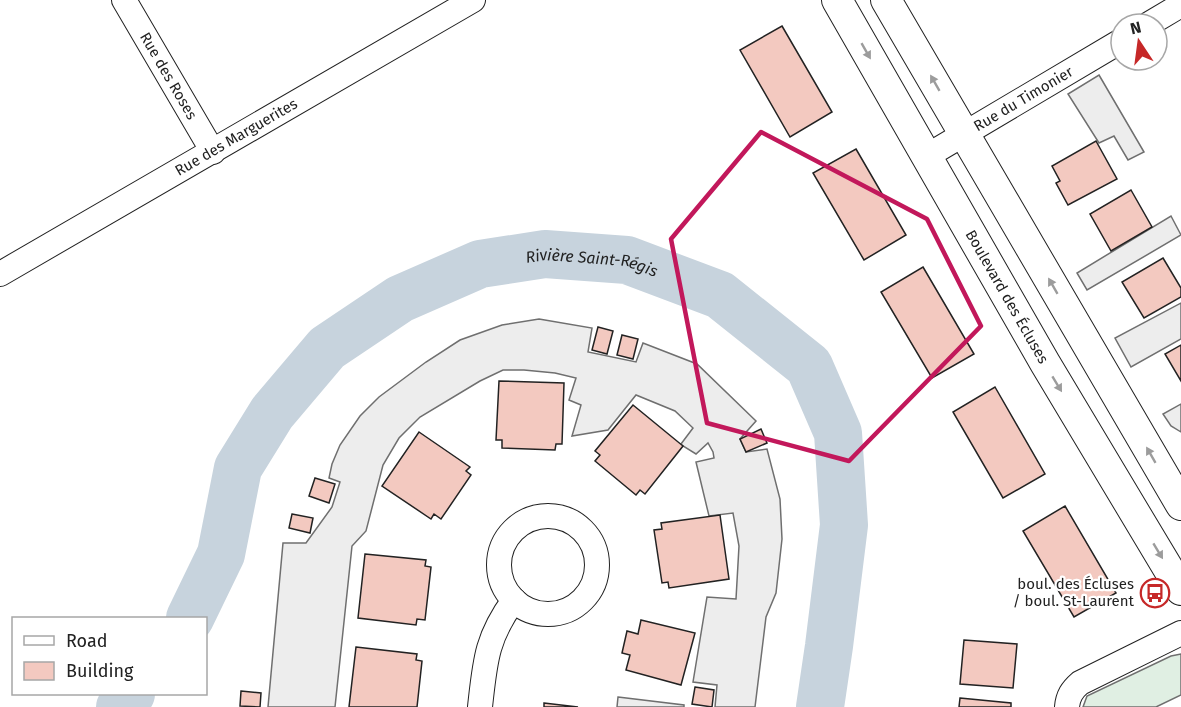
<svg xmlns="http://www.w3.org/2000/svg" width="1181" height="707" font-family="'Fira Sans',sans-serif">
<rect width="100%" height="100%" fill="#fff"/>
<polygon fill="#e0efe3" stroke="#6f6f6f" stroke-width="1.5" points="1181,654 1181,695 1156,707 1083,707 1087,696 1171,656"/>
<g fill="#ededed" stroke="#6f6f6f" stroke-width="1.5">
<polygon points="1099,75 1144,152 1128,160 1114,136 1099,143 1068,94"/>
<polygon points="1171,216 1181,235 1087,290 1077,273"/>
<polygon points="1181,303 1181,339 1131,367 1115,338"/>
<polygon points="539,319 592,328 588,352 636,362 643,343 697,364 756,421 740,439 746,452 767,449 780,499 782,539 776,593 766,617 755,707 715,707 717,685 693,682 707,597 736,599 739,546 733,513 709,516 696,462 714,458 713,452 708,443 696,454 683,446 681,444 693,428 675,411 636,395 608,430 572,436 581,405 569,400 576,378 555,373 524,370 503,370 480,381 420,417 399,438 383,465 366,531 352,546 335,707 268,707 283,543 306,543 332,507 340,482 329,478 332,464 340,445 360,416 379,397 426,362 460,340 502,325"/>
<polygon points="1181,404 1181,432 1171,426 1163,414"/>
<polygon points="618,697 684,705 684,707 617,707"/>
</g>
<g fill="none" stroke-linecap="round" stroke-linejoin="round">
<g stroke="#c7d3dd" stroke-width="48">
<path id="s1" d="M190,618l31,-64 17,-86 34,-55 55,-65 73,-49 80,-35 65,-10 82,6 93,35 89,71 29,67 6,92 -15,121 -9,61"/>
<polyline points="120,707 131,694"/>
</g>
</g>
<g fill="#f3c9c0" stroke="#222" stroke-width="1.5">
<polygon points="782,26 832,112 790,137 740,50"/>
<polygon points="1096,141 1117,179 1068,205 1056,183 1060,181 1052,166"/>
<polygon points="856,149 906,235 864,260 813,173"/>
<polygon points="1131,190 1152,227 1111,251 1090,214"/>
<polygon points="1163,258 1181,288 1181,297 1144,318 1122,282"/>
<polygon points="923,267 974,354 932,378 881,292"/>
<polygon points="598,327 613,331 607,354 592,350"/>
<polygon points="622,335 638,339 633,359 617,355"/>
<polygon points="1181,345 1181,381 1165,354"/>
<polygon points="499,381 564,383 562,444 556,444 555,450 502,448 502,440 496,440"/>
<polygon points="995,387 1045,474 1003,498 953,412"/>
<polygon points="633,405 683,446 645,494 640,490 636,495 595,461 600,455 595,451"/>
<polygon points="761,429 767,443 746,452 740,439"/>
<polygon points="419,432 470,467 466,471 471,475 441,519 434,514 431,519 382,486"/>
<polygon points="315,478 335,484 329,503 309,496"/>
<polygon points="1065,506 1116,593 1074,617 1023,531"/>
<polygon points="292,514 313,518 310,533 289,528"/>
<polygon points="720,515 729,579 669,588 668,582 662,583 654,530 662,529 661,523"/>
<polygon points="365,554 426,560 425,566 431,567 425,620 417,619 416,625 358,618"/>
<polygon points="641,620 695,633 681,685 626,670 630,655 622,653 627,631 638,634"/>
<polygon points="964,640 1017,644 1013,688 960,684"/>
<polygon points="356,647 417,654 416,660 422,661 417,707 349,707"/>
<polygon points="695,687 714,690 712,707 692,704"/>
<polygon points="241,691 261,693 260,707 240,706"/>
<polygon points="960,698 1011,703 1011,707 959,707"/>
<polygon points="544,703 578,707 544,707"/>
</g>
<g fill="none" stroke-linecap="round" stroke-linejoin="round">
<g stroke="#222" stroke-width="26">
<g id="minor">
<path id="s2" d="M124,0l89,152"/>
<polyline points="1149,24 1181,5"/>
<path id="s3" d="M927,156l194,-115"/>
<path id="s4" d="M0,274l473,-274"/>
<circle cx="548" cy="565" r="49"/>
<path d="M480,707c5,-45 6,-69 34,-107"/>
<path d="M1067,707c1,-11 5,-17 13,-24l101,-50"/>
</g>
</g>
<g stroke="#222" stroke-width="32">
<g id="tertiary">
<path id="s5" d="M837,0l208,363 136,227"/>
<polyline points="886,0 1181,505"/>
</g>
</g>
<use href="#minor" stroke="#fff" stroke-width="24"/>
<use href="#tertiary" stroke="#fff" stroke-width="30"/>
</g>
<defs><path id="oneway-solid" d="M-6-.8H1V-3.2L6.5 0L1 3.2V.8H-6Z" transform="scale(1.5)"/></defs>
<g fill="#9c9c9c">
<use href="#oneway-solid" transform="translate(866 51) rotate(60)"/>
<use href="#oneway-solid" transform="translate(935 83) rotate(-120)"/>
<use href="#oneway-solid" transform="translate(1053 286) rotate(-120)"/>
<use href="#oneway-solid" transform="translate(1057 384) rotate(59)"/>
<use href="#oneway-solid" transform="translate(1151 455) rotate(-120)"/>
<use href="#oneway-solid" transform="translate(1158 551) rotate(59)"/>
</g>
<path fill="none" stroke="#c2185b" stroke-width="4.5" stroke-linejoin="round" d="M761,132l166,87 54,107 -132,135 -142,-38 -36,-184z"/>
<defs>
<g id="bus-ring" transform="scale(1.5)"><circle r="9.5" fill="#fff" stroke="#c62828" stroke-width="1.5"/><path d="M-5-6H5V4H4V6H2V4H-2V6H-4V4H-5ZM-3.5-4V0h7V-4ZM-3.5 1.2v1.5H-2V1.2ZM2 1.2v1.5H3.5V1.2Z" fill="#c62828"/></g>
</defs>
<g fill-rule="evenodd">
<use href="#bus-ring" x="1155" y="593"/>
</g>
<g text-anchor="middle" stroke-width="4.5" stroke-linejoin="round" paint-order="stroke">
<g font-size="15" fill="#222" stroke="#fff">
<text dy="5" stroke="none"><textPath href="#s2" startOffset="88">Rue des Roses</textPath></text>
<text dy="5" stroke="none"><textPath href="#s3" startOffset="112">Rue du Timonier</textPath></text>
<text dy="5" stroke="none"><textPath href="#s4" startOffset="273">Rue des Marguerites</textPath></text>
<text dy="5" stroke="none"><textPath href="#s5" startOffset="342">Boulevard des Écluses</textPath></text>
</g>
<g font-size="15" fill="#222" stroke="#fff" text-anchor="end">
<text x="1134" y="589">boul. des Écluses<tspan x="1134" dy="17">/ boul. St-Laurent</tspan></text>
</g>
<g font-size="16" font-style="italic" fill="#222" stroke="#fff">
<text dy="6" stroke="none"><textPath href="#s1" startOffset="597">Rivière Saint-Régis</textPath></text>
</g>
</g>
<rect x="12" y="617" width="195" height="78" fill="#ffffff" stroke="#a7a7a7" stroke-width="1.5"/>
<rect x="24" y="636" width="30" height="9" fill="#ffffff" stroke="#a7a7a7" stroke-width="1.5"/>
<text x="66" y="647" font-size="18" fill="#222222">Road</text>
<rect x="24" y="662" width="30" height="18" fill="#f3c9c0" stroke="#a7a7a7" stroke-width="1.5"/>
<text x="66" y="677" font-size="18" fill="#222222">Building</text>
<g transform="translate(1139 42) rotate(347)"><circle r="28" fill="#ffffff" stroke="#a7a7a7" stroke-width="1.5"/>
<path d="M0-4.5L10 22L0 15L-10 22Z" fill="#c62828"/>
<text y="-9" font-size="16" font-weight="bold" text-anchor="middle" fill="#222222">N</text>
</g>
</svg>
